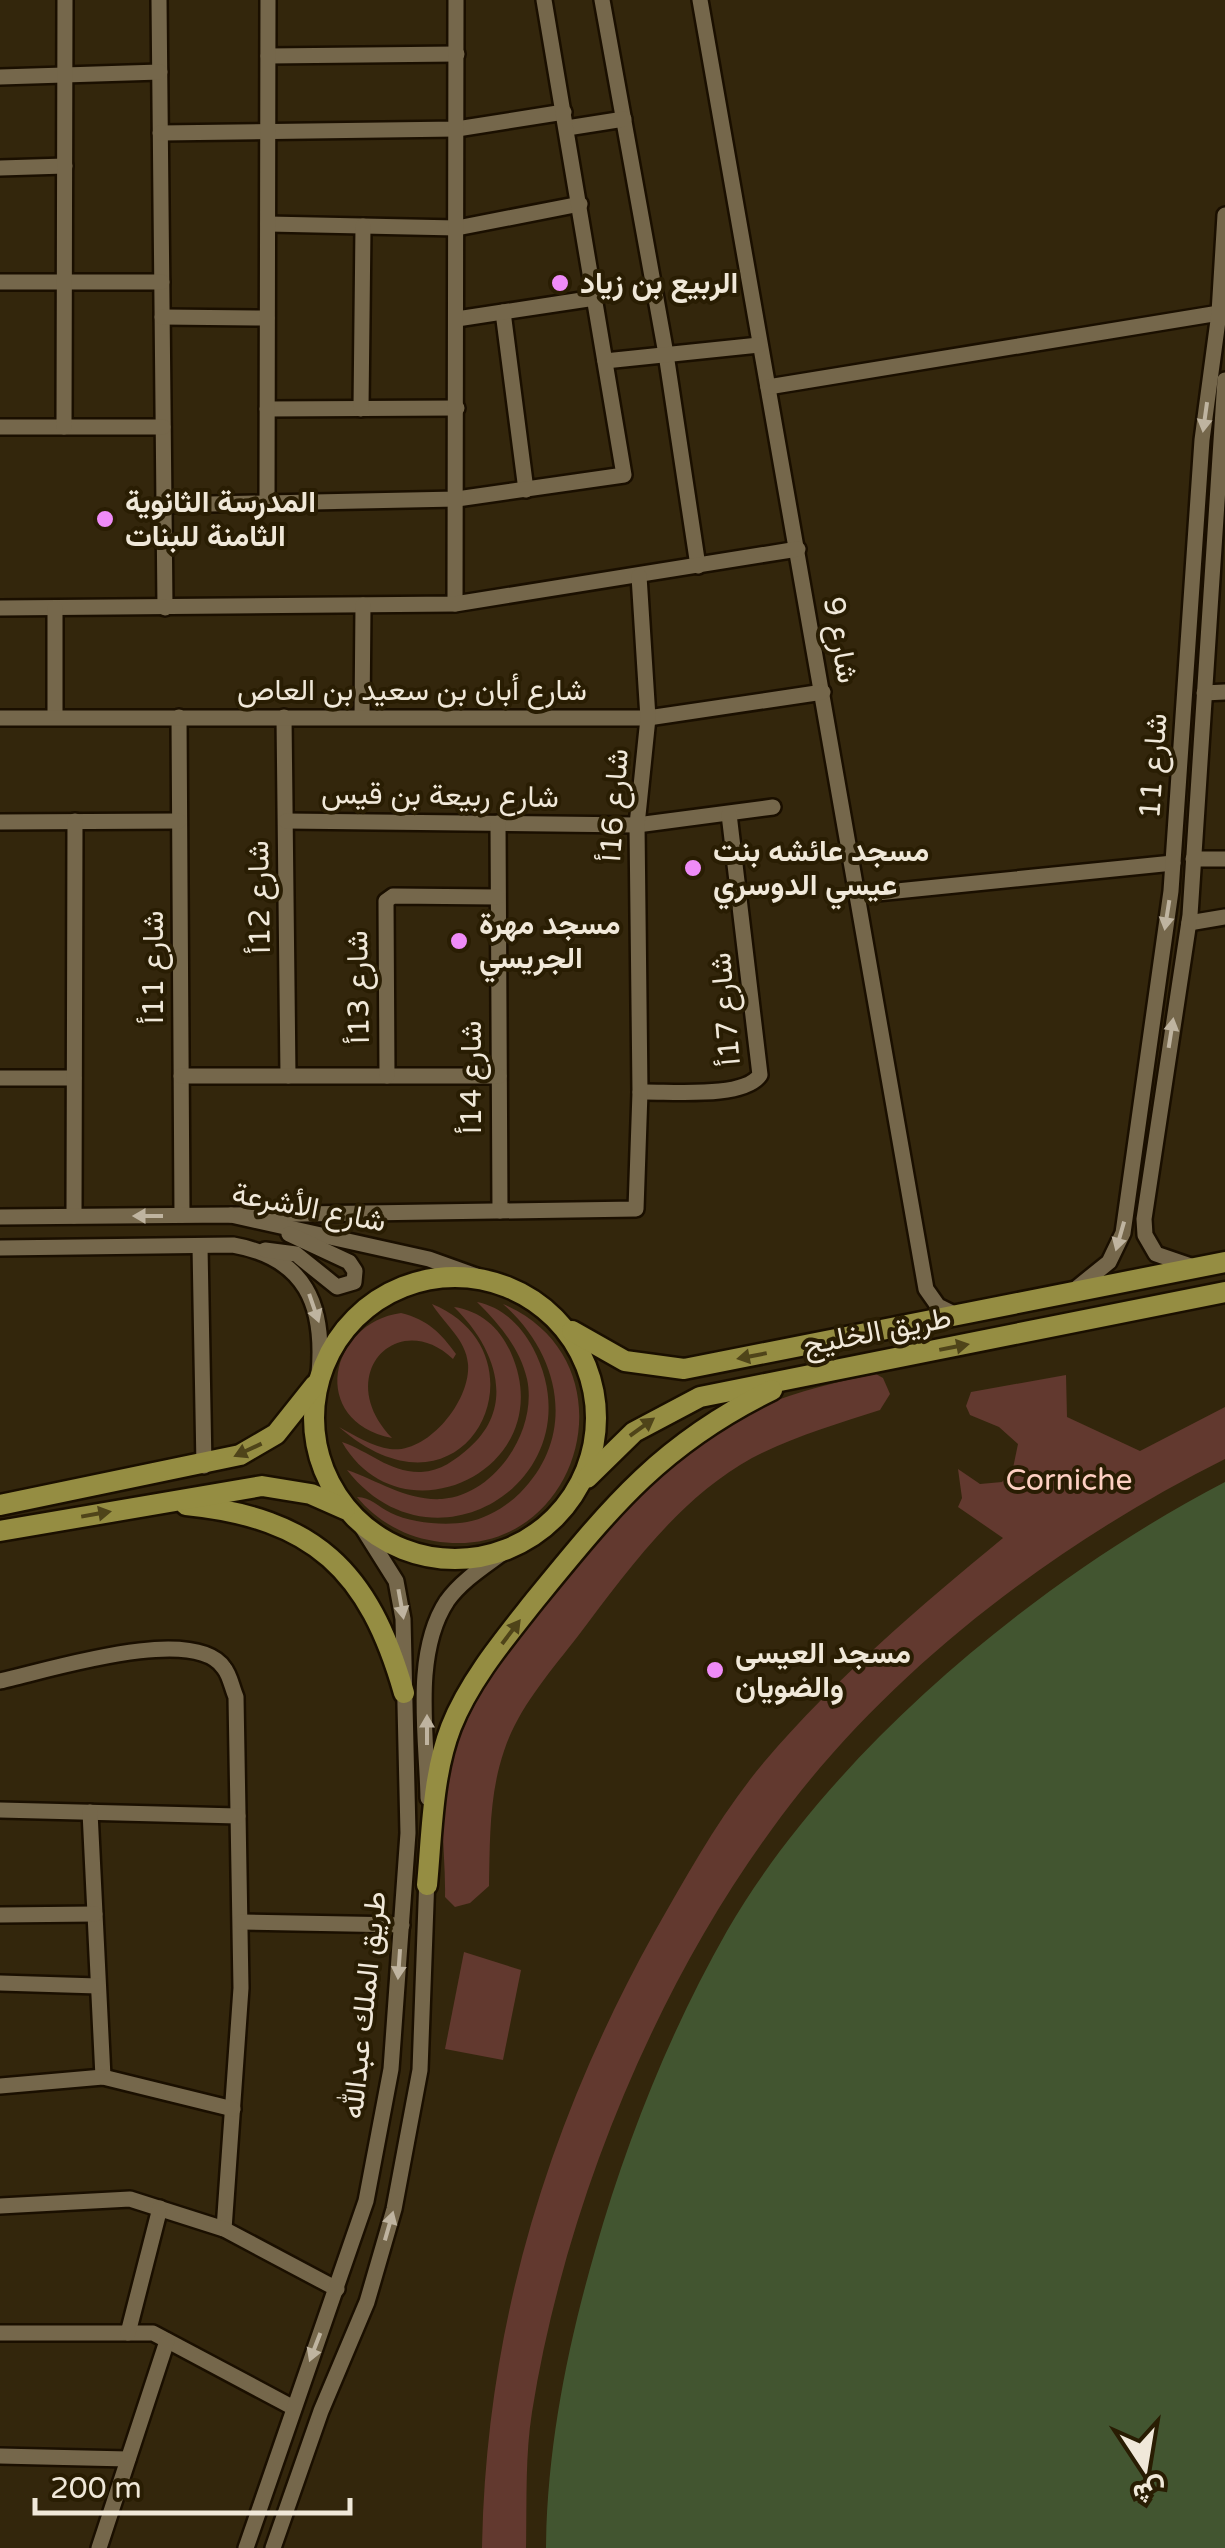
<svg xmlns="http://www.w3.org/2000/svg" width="1225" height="2548" font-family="'Varela Round',Vazirmatn,sans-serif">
<rect width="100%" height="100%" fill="#33260c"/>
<g fill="#62392f">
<path d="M477,1302c25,5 44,23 56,46 67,128 -98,235 -186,122 32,11 60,31 95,29 54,-4 96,-70 85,-120 -7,-31 -28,-55 -50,-77z"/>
<path d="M432,1304c121,50 36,235 -93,123 15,8 34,20 51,22 38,5 81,-49 78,-85 -2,-25 -24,-40 -36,-60z"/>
<path d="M503,1304c136,58 76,262 -69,237 -31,-5 -58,-21 -77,-44 14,0 21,10 34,16 20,10 54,13 76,9 19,-3 40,-16 53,-29 58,-58 40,-139 -17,-189z"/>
<path d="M454,1307c27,4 46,21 57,46 51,116 -110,192 -169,89 27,9 48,31 79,30 20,-1 34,-12 48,-24 49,-43 25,-102 -15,-141z"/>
<path d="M401,1313c27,7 39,19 55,41l-3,5c-55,-52 -121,16 -61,79 -84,-17 -63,-115 9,-125z"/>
<path d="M876,1374l7,4 7,16 -10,16c-43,14 -88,27 -128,48 -74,41 -124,112 -174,178 -27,35 -60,72 -74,115 -15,44 -14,89 -15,135l-19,17 -15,4 -10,-10c1,-44 -8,-85 4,-129 26,-96 154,-264 236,-321 56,-40 124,-60 191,-73z"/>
<path d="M1066,1375l1,42 73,34 85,-44v52c-172,86 -340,213 -453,370 -120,164 -208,382 -240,583 -7,44 -5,91 -6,136h-44c4,-221 65,-422 172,-615 33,-58 67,-120 111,-172 71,-83 153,-153 238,-223l-45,-31 4,-9 -4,-29 22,15 22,-2 11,-14 5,-24 -19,-17 -29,-12 -4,-9 5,-14z"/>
<polygon points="464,1952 521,1970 503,2060 445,2049"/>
</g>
<path fill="#425530" d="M1225,1482v1066h-679c1,-100 21,-200 49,-297 31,-109 75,-220 132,-320 105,-182 313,-353 498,-449z"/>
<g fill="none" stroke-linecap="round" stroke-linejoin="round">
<g stroke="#1a0f00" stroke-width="20">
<g id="minor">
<polyline points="159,0 165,608"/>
<polyline points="602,0 666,354 698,566"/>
<polyline points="700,0 926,1289 938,1306 956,1315"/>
<polyline points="268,56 457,54"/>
<polyline points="0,77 160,72"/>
<polyline points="567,128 624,119"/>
<polyline points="160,133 457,129 564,112"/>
<polyline points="0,168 65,166"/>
<polyline points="268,224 457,228 580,204"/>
<polyline points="0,282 162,282"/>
<polyline points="503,312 526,490"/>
<polyline points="162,317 267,318"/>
<polyline points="457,319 595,298"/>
<polyline points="605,361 759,345"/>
<polyline points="768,387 1219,313"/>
<polyline points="267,409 457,408"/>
<polyline points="361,409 363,226"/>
<polyline points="0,427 163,427"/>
<polyline points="64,427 65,0"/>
<polyline points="267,503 268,0"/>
<polyline points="164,505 457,499 624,475 544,0"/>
<polyline points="455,604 456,0"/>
<polyline points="0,608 455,604 798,549"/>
<polyline points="55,608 55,717"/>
<polyline points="1204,693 1225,692"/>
<polyline points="179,717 182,1215"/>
<polyline points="284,717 288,1076"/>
<polyline points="362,717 363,605"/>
<polyline points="0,718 648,718 823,692"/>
<polyline points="286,821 637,825 773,807"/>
<polyline points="0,822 179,821"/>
<polyline points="498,823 500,1211"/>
<polyline points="1193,859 1225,859"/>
<polyline points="857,895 1173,863"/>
<polyline points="1189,923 1225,917"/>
<polyline points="181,1076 499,1076"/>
<polyline points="387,1076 386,901 393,896 497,897"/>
<polyline points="0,1078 74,1078"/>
<path d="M640,1092c30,-1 103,7 120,-17l-31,-261"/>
<polyline points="231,1215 636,1209 640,1092 637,825 648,718 639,576"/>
<polyline points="74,1216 75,821"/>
<polyline points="0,1217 231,1215 429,1259 482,1278"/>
<polyline points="200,1246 204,1466"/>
<path d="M0,1248l233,-3c73,13 92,60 86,129"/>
<polyline points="265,1250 296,1254 337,1287 354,1282 355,1271 349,1262 289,1234"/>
<polyline points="1191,1266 1156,1254 1145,1235 1144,1219 1190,915 1225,380"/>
<polyline points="1078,1287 1109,1262 1123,1233 1171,891 1202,440 1219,313 1225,215"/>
<path d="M0,1681c46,-10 194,-58 224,-13 6,7 8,20 12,29l5,291 -17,241"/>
<path d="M428,1798c-1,-60 -16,-144 19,-197 15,-21 38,-35 58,-50"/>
<polyline points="0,1810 238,1816"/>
<polyline points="90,1812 103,2077"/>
<polyline points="0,1915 95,1914"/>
<polyline points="241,1922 402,1925"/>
<polyline points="0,1983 98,1986"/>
<polyline points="0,2086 103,2077 233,2109"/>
<polyline points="0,2206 130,2199 224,2229 337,2289"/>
<polyline points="0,2333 153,2333 292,2407"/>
<polyline points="128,2333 160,2208"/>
<polyline points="0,2456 128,2459"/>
<polyline points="99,2548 167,2341"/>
<polyline points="246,2548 366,2201 391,2069 408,1833 403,1619 396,1581 357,1519"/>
<polyline points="273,2548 321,2411 367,2302 394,2209 420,2070 427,1876"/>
</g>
</g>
<g stroke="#1a0f00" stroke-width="25">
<g id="major">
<circle cx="455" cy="1418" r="141"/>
<polyline points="572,1331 625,1361 684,1369 1225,1262"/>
<polyline points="587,1478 634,1432 700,1397 1225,1292"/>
<polyline points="0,1505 240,1455 276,1434 315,1385"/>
<path d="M186,1505c128,13 183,65 218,188"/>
<polyline points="0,1531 262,1486 311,1494 345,1509"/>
<path d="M427,1885c5,-52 5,-109 24,-158 18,-46 54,-89 84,-127 76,-93 126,-156 237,-210"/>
</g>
</g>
<use href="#minor" stroke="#75674b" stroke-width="15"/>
<use href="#major" stroke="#958d42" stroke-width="20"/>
</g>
<defs><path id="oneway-solid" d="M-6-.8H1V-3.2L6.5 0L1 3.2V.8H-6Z" transform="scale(2.5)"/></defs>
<g fill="#bfb4a0">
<use href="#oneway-solid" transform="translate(1205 417) rotate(98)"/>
<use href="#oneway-solid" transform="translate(1167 915) rotate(99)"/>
<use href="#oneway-solid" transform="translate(1171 1033) rotate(-81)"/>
<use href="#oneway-solid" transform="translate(148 1216) rotate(180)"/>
<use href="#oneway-solid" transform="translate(1120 1236) rotate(106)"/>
<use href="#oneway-solid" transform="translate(314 1308) rotate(71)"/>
<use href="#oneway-solid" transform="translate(401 1604) rotate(80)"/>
<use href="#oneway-solid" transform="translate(427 1730) rotate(-90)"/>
<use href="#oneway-solid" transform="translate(399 1964) rotate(94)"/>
<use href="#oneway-solid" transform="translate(389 2226) rotate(-74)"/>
<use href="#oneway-solid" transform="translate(315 2347) rotate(111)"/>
</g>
<g fill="#4f4419">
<use href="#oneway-solid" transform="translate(954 1347) rotate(-11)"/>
<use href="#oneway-solid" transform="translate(752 1356) rotate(169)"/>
<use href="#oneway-solid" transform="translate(642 1427) rotate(-36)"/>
<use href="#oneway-solid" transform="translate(248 1450) rotate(155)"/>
<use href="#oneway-solid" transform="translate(96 1514) rotate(-10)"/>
<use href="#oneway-solid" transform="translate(511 1632) rotate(-53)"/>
</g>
<g fill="#ef8bf7" stroke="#291d03" stroke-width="4">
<circle cx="560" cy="283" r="10"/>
<circle cx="105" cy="519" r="10"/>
<circle cx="693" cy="868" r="10"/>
<circle cx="459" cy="941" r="10"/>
<circle cx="715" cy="1670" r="10"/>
</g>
<g text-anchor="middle" stroke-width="8" stroke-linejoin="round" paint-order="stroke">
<g font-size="30" font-weight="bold" fill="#f0e8d9" stroke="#291d03" text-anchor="start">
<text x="580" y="293">الربيع بن زياد</text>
<text x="125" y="512">المدرسة الثانوية<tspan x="125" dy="34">الثامنة للبنات</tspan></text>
<text x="713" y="861">مسجد عائشه بنت<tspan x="713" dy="34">عيسي الدوسري</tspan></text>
<text x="479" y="934">مسجد مهرة<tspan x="479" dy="34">الجريسي</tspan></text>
<text x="735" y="1663">مسجد العيسى<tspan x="735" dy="34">والضويان</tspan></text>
</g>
<g font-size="30" fill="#f0e8d9" stroke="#291d03">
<text transform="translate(841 640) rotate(80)" y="10">شارع 9</text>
<text x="412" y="700">شارع أبان بن سعيد بن العاص</text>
<text transform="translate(1153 766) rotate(-86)" y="10">شارع 11</text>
<text transform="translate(440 795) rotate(1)" y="10">شارع ربيعة بن قيس</text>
<text transform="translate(614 805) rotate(-86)" y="10">شارع 16أ</text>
<text transform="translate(259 897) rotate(-91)" y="10">شارع 12أ</text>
<text transform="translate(153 967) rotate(-90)" y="10">شارع 11أ</text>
<text transform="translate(358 987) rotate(-91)" y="10">شارع 13أ</text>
<text transform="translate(725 1009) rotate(-95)" y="10">شارع 17أ</text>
<text transform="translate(471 1077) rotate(-90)" y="10">شارع 14أ</text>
<text transform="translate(309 1207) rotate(11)" y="10">شارع الأشرعة</text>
<text transform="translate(877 1331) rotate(-11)" y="10">طريق الخليج</text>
<text transform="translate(364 2005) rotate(-84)" y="10">طريق الملك عبدالله</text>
</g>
<g font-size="30" fill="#fed0c3" stroke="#291d03">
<text x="1069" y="1490">Corniche</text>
</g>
</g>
<g transform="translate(1145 2468) rotate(168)" stroke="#291d03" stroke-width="8" paint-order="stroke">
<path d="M0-8L18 38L0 25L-18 38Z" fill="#f0e8d9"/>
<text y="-15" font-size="28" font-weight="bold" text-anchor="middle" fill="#f0e8d9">ش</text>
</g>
<path d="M35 2498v15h315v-15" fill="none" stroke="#f0e8d9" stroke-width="5"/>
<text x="50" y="2498" font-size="30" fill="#f0e8d9" stroke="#291d03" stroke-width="8" paint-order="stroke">200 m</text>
</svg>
